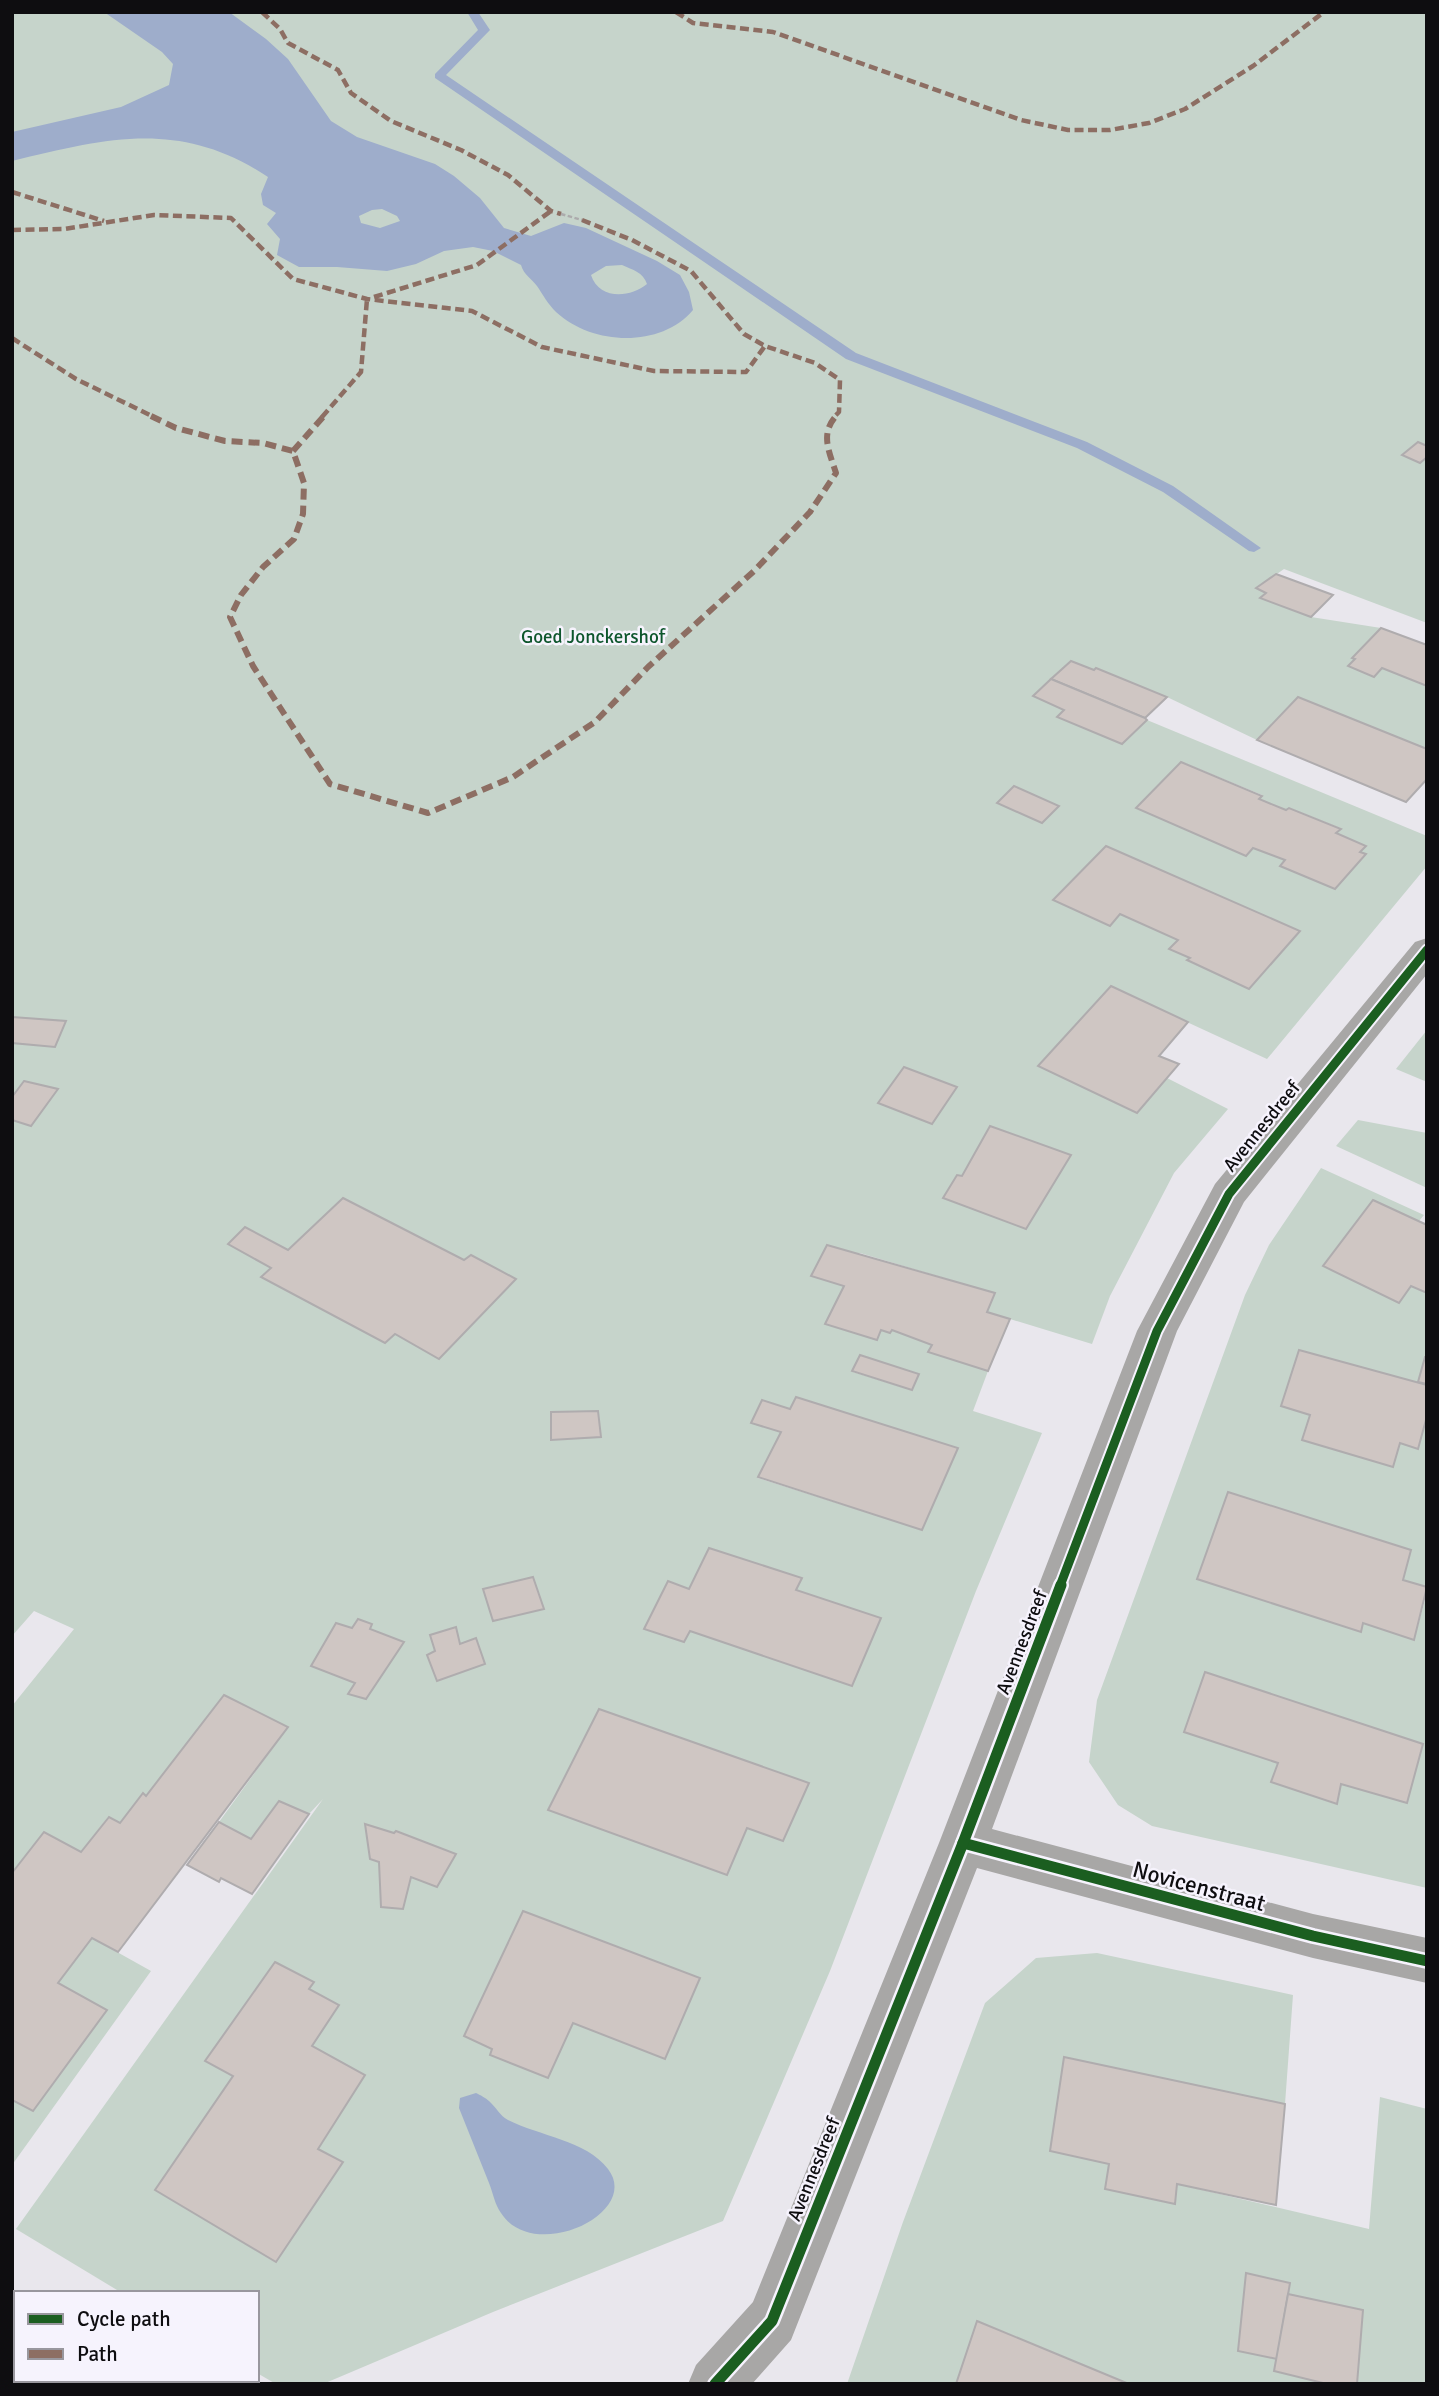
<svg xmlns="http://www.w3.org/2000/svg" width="1439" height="2396" font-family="Signika,sans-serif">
<rect width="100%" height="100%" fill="#e9e7ed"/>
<g fill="#c6d4cb" fill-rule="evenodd">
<path d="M12,12h1415v611l-143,-54 -27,19 9,5 -6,5 51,19 70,11 -28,29 2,2 -7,7 26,11 8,-9 45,18v63l-128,-52 -42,43 -90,-43 -70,-29 -3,2 -23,-9 -38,35 31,14 -7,7 65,27 25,-24 280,116v30l-160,193 -156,-72 -72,79 97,47 31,-35 61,31 -54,64 -64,123 -18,48 -105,-32 7,-19 -134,-40 -48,23 32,10 -19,38 51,16 5,-10 9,3 2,-3 40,15 -3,7 59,19 -15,40 69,22 -66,158 -146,380 -107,250 -230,91 -170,72h-47l-19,-11v-80h-135l-106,-64 307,-430 -14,15 -30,-13 -28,38 -32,-17 69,-95 -142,69 -4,-2 -22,29 -12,-6 -27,35 -37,-20 -32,41v-167l62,-77 -40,-18 -22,25zM1182,762l80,33 -3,4 27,11 4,-2 50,20 -4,5 29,13 -5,6 6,2 -31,35 -55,-23 5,-6 -32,-12 -7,8 -109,-48zM1014,786l44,20 -61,-3zM1106,846l193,85h1l-51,58 -61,-28 2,-3 -20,-9 8,-9 -58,-26 -10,12 -57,-27zM991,1126l80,29 -45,74 -83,-31 19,-22zM860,1355l59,19 -8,16 -58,-18zM796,1397l161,51 -35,82 -164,-52 23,-46 -30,-9 11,-23 28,9zM710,1548l91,30 -5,12 85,28 -29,68 -162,-55 -7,11 -38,-13 23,-47 21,7zM532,1577l12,32 -61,-20zM358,1619l14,5 -2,5 34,13 -38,57 -18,-5 7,-11 -3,-55zM456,1627l4,17 16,-5 9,25 -47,17 -3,-30 -5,-16zM599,1709l209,74 -25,57 -36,-12 -199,-19zM365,1824l29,9 2,-2 60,23 -19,33 -26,-10 -8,32 -22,-2 -2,-45 -9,-4zM523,1911l177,67 -35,81 -92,-36 -26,55 -57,-23 2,-6 -28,-13zM275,1962l38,20 -4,7 3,57 53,29 -47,74 24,13 -66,100 -121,-72 78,-114 -28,-15z"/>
<polygon points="1427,1030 1427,1082 1396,1069"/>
<polygon points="1358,1120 1427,1133 1427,1188 1336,1146"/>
<path d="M1321,1168l103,47 -5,6 -46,-21 -50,65 76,37 12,-16 16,7v64l-9,25 9,3 -128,-35 -18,55 29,10 -7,25 89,27 8,-24 17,5 10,-32v171l-24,-7 8,-30 -183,-58 -31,86 164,54 2,-9 51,17 13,-47v295l-275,-62 -34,-21 -29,-43 8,-62 148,-405 24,-50zM1205,1672l218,72 -16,59 -66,-19 -5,20 -65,-22 7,-19 -94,-31z"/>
<polygon points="92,1938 151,1971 12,2165 12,2100 33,2111 107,2010 58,1983"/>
<polygon points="1097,1953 1293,1995 1285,2104 1064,2057 1050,2150 1109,2164 1105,2189 1175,2204 1177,2184 1369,2229 1380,2097 1427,2109 1427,2384 1357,2384 1363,2310 1288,2294 1290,2283 1247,2273 1238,2351 1277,2359 1327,2384 1129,2384 978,2321 956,2384 847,2384 903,2222 985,2003 1036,1958"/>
</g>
<g fill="#9eadcb" fill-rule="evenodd">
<path d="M104,12h125l37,27 22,20 43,62 26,16 78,27 19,12 26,22 24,30 27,8 33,-13 22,5 71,33 23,14 9,17 4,18c-32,38 -100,36 -137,2 -8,-8 -13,-17 -19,-26 -6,-8 -13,-11 -16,-21l-28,-14 -20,-4 -29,4 -28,13 -29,7 -50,-4h-38l-22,-12 3,-16 -13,-15 9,-11 -13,-8 -2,-11 7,-17c-88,-58 -160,-39 -256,-16v-29l109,-25 48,-22 4,-21 -11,-12zM382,209l15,7 3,5 -20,7 -19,-5 -2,-7 13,-6zM622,265c11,5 21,7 25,19 -17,14 -48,16 -56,-9l15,-9z"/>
<path d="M476,2093c4,2 10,5 13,8 7,6 11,15 19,19 31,16 78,20 100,49 34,44 -74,95 -107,44 -6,-8 -8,-20 -12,-30 -10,-25 -20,-50 -30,-75l1,-10z"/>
</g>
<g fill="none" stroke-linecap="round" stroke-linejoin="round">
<polygon fill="#9eadcb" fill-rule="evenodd" points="467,12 478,12 490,30 446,75 856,353 1087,442 1173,486 1261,548 1254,552 1249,551 1163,492 1077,448 846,359 435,78 435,74 478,30"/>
</g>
<g fill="#cfc6c3" stroke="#afacae" stroke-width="2">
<polygon points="1418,442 1427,446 1427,457 1420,463 1402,455"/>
<polygon points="1276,574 1333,595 1311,617 1260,598 1266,593 1256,588"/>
<polygon points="1381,628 1427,645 1427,686 1382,668 1374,677 1348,666 1355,659 1352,658"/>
<polygon points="1071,661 1094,670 1096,668 1167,697 1145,718 1051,679"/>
<polygon points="1051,679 1145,718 1147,720 1122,744 1057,717 1064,710 1033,696"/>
<polygon points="1298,697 1427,749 1427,779 1406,802 1257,740"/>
<polygon points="1181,762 1262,796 1259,799 1286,810 1289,808 1341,829 1336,833 1366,846 1360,852 1366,854 1335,889 1280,866 1285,860 1253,848 1246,856 1136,808"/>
<polygon points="1014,786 1059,806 1042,823 997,803"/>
<polygon points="1106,846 1300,931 1249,989 1187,960 1190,958 1169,949 1178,940 1120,914 1110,926 1053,900"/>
<polygon points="1111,986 1188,1022 1159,1056 1179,1064 1137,1113 1038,1066"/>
<polygon points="12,1017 66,1021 55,1047 12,1043"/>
<polygon points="904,1067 957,1087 932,1124 878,1103"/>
<polygon points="24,1081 58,1089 31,1126 12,1120 12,1097"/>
<polygon points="990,1126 1071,1155 1026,1229 943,1198 957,1175 962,1176"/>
<polygon points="343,1198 464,1260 471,1255 516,1279 439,1359 395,1334 385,1343 261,1277 271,1268 228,1244 245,1227 288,1250"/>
<polygon points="1373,1200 1427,1225 1427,1293 1411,1286 1399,1303 1323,1266"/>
<polygon points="827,1245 995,1293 987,1312 1010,1319 988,1371 928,1352 932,1345 892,1330 890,1333 881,1330 877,1340 825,1324 844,1286 811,1276"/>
<polygon points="1299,1350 1427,1385 1427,1416 1418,1449 1400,1443 1393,1467 1302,1440 1310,1415 1281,1406"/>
<polygon points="860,1355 919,1374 912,1390 852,1371"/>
<polygon points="1425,1357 1427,1357 1427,1384 1418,1382"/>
<polygon points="796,1397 958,1448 922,1530 758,1477 781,1432 751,1423 762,1400 790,1409"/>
<polygon points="598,1411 601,1437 551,1440 551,1412"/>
<polygon points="1228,1492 1411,1550 1403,1580 1427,1587 1414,1640 1363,1623 1361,1632 1197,1579"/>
<polygon points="709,1548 802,1578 796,1590 881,1618 852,1686 690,1631 684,1642 644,1629 668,1581 689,1589"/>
<polygon points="533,1577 544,1609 493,1621 483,1589"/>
<polygon points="358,1619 372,1624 370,1629 404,1642 366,1699 348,1694 355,1683 311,1666 336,1623 352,1628"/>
<polygon points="456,1627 460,1644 476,1638 485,1664 437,1681 427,1655 435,1651 430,1635"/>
<polygon points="1205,1672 1423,1744 1407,1803 1341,1784 1337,1804 1271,1782 1278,1763 1184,1732"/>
<polygon points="224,1695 288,1727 118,1952 92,1938 58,1983 107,2010 33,2111 12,2100 12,1873 44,1832 81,1852 109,1817 120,1823 143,1793 146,1796"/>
<polygon points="599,1709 809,1783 783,1841 747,1828 727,1875 548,1810"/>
<polygon points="279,1801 309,1814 252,1894 221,1878 219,1882 187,1865 219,1822 251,1839"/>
<polygon points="365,1824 394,1833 396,1831 456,1854 437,1887 411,1877 403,1909 381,1907 379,1862 370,1859"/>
<polygon points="523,1911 700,1978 665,2059 573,2023 548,2078 490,2055 492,2049 464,2036"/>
<polygon points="275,1962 314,1982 309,1989 339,2005 312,2046 365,2075 318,2149 343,2162 276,2262 155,2190 233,2076 205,2061"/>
<polygon points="1064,2057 1285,2104 1276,2205 1177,2184 1175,2204 1105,2189 1109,2164 1050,2151"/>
<polygon points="1246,2273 1290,2283 1277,2359 1238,2351"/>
<polygon points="1288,2294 1363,2310 1357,2384 1327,2384 1274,2371"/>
<polygon points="977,2321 1129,2384 956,2384"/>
</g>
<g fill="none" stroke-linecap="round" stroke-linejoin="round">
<polyline stroke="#acabac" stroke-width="2.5" stroke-dasharray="4.5 2.5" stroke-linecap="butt" points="561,214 582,220"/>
<g fill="#a8a7a6" fill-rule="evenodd">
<polygon points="1427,938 1427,974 1244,1202 1177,1331 992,1829 1313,1914 1427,1938 1427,1983 1313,1958 977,1868 791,2340 752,2384 688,2384 696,2365 753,2302 939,1843 1137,1331 1215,1184 1415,942"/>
<polygon points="12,2292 16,2294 16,2348 12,2346"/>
<polygon points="88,2380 146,2380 147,2384 89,2384"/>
</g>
<g stroke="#8d6e63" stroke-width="4.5" stroke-dasharray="9 4.5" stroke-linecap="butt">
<polyline points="262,12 280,29 288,43 338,70 351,93 391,121 461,150 508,175 551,211 561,214"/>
<polyline points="676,12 693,23 773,32 1021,120 1068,130 1110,130 1149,123 1185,109 1253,66 1324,12"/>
<polyline points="12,192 104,221"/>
<polyline points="582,220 632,240 691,271 744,334 765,346 815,363 840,380 839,412 834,417"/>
<polyline points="12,230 64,229 154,215 231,218 293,279 367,299 472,311 542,347 654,371 746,372 765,346"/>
<polyline points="374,297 477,265 551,211"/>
<polyline points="12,338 76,379 154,417"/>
<polyline points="322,417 361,372 367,299"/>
</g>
<g stroke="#8d6e63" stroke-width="6" stroke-dasharray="11 6" stroke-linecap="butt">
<path d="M151,416l25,12 49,13 38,2 30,8 11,32 -1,31 -9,25 -31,28 -22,28 -11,22 23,49 77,118 98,29 85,-36 82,-55 53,-55 106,-96 56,-59 26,-39c-7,-22 -16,-39 0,-57"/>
<polyline points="293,451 324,416"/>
</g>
<g stroke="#f6f3fd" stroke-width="13">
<polyline id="cycleway-far1" points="1060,1586 1157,1331 1229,1194 1427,950"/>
</g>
<g stroke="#f6f3fd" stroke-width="16">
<g id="cycleway">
<polyline points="963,1843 1313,1936 1427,1961"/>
<polyline points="715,2384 772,2321 963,1843 1061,1585"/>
</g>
</g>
<use href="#cycleway-far1" stroke="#1b5e20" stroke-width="9"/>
<use href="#cycleway" stroke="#1b5e20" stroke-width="11"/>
</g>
<g text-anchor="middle" stroke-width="5" stroke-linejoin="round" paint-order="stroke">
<g font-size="19" fill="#0e562d" stroke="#f6f3fd">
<text x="593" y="643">Goed Jonckershof</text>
</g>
<g font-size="19" fill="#0e0d10" stroke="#f6f3fd">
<text transform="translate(1261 1126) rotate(-51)" y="7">Avennesdreef</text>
<text transform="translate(1021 1642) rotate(-69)" y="7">Avennesdreef</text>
<text transform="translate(813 2169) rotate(-68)" y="7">Avennesdreef</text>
</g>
<g font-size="23" fill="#0e0d10" stroke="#f6f3fd">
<text transform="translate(1199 1886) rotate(15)" y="8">Novicenstraat</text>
</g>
</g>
<rect width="1439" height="2396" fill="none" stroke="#0e0d10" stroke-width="28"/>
<rect x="14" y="2291" width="245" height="91" fill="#f6f3fd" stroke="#99979e" stroke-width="2"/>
<rect x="28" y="2314" width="35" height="10" fill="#1b5e20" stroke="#99979e" stroke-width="2"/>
<text x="77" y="2326" font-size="21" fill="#0e0d10">Cycle path</text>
<rect x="28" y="2349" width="35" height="10" fill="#8d6e63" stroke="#99979e" stroke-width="2"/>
<text x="77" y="2361" font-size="21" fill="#0e0d10">Path</text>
</svg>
